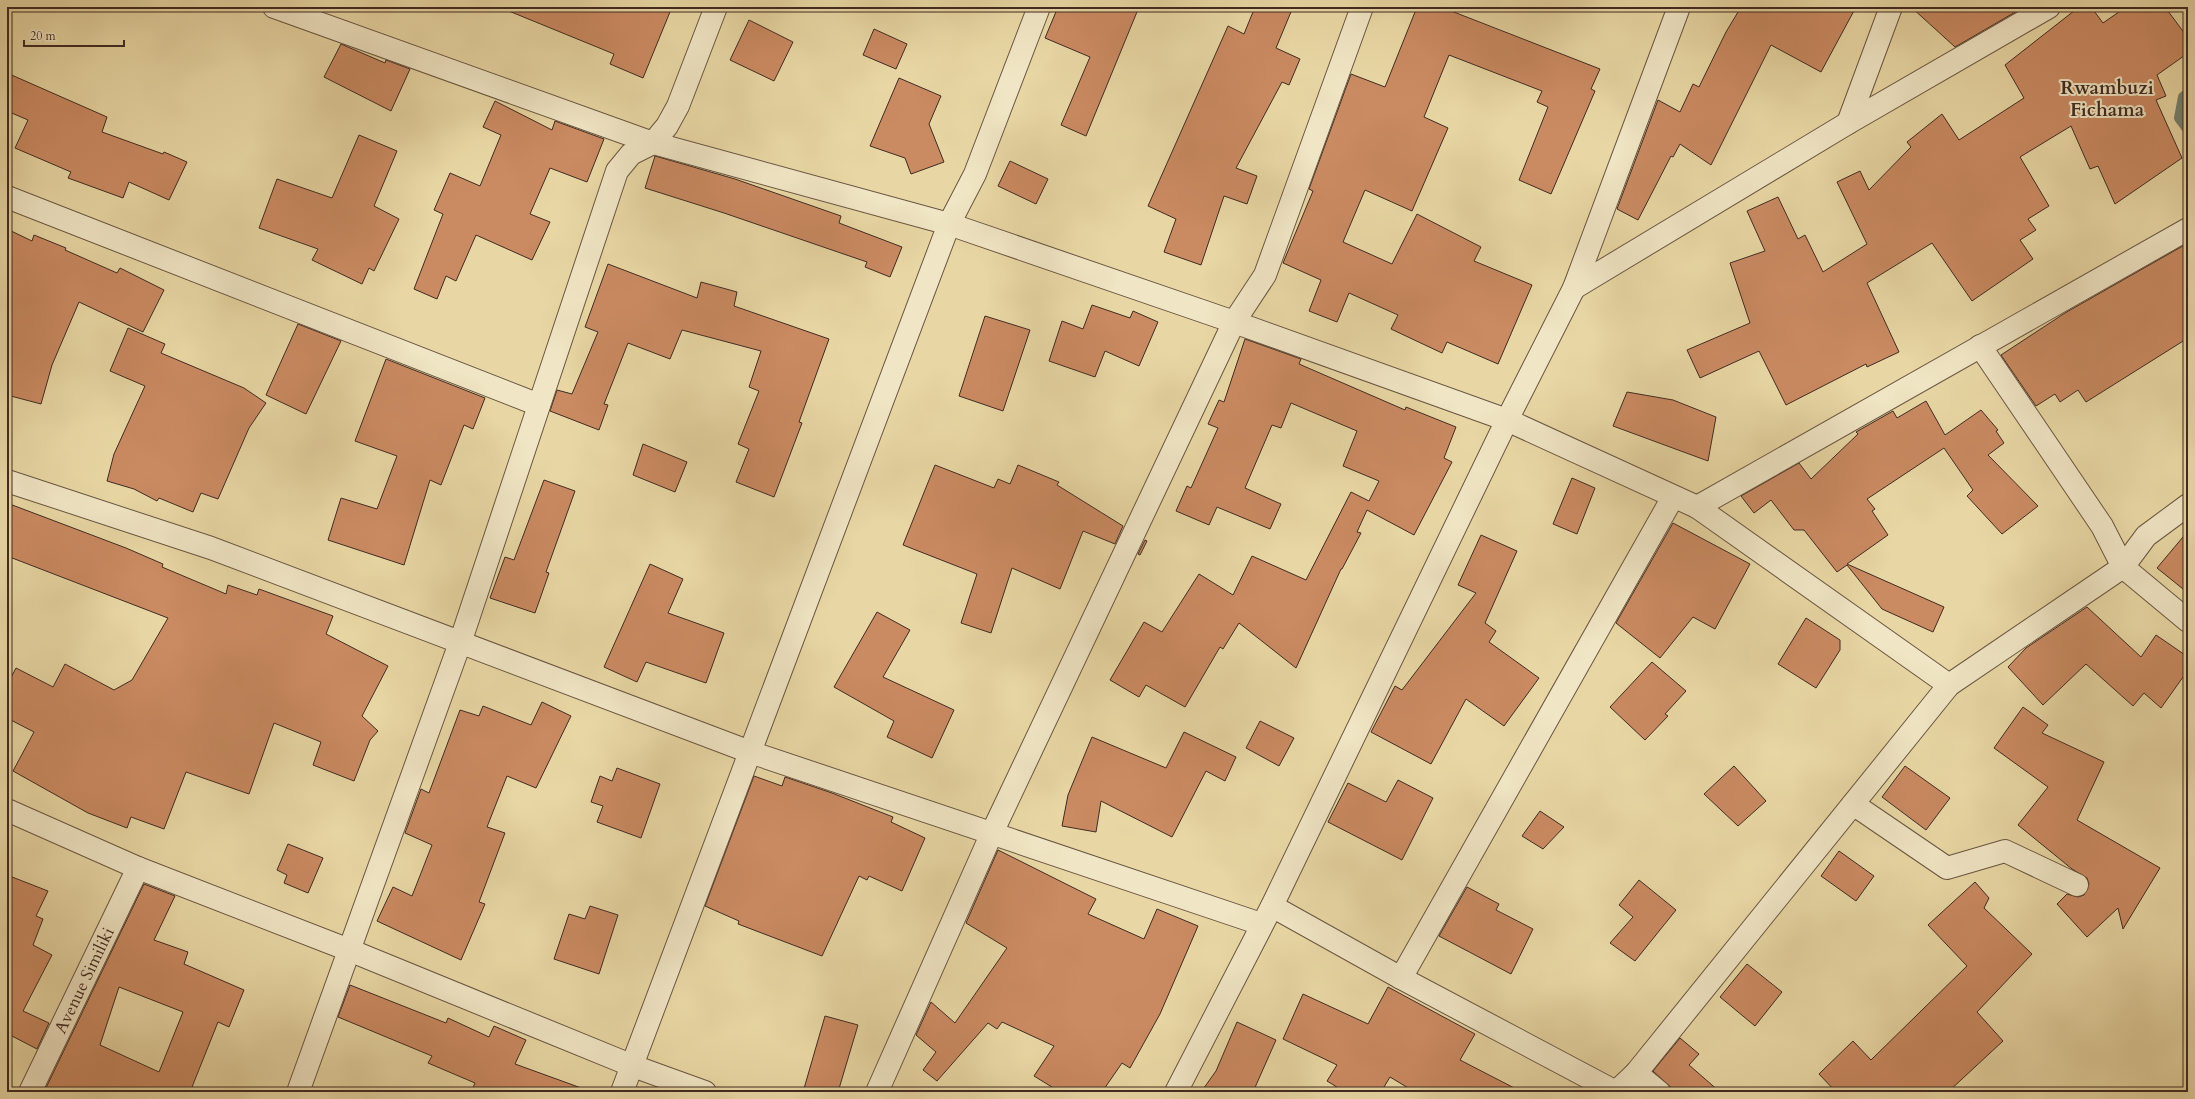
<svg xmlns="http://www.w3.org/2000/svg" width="2195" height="1099" font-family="Cardo,serif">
<rect width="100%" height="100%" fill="#e8d7a4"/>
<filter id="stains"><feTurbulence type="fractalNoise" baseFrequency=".005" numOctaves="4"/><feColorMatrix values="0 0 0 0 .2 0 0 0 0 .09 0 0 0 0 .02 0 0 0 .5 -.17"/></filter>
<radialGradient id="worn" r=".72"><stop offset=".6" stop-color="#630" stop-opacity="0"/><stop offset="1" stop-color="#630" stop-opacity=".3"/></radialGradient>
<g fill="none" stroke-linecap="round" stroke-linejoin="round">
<polyline stroke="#75816f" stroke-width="10" points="2188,93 2183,97 2179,118 2188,130"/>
</g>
<g fill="#ca8a62" stroke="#402b22" fill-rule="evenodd">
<polygon points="499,7 672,7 643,78 610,64 614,54"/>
<polygon points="1058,7 1139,7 1086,136 1061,125 1090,57 1045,38"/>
<polygon points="1255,7 1293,7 1276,48 1300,59 1289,85 1282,82 1236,168 1257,176 1247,204 1224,196 1201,265 1164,252 1176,219 1148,206 1228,26 1244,34"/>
<polygon points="1417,7 1441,7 1600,69 1591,89 1595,91 1551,194 1519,180 1548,107 1537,102 1542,91 1449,55 1424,117 1448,128 1412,211 1365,190 1343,242 1392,264 1417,214 1481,247 1474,261 1532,285 1498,364 1447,342 1442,353 1391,329 1398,315 1349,293 1337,322 1309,311 1321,280 1283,263 1313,191 1309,189 1351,74 1385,87"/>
<polygon points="1741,7 1856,7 1821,72 1771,45 1711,165 1680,144 1673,157 1671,156 1638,220 1617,209 1658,100 1680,112 1693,84 1699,87 1726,32"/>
<polygon points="1911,7 2024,7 1955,47"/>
<polygon points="2079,7 2091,7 2103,23 2126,7 2165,7 2188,38 2188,53 2157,75 2166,96 2156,100 2182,158 2115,204 2098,166 2090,169 2071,126 2020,157 2049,206 2028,219 2036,230 2020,240 2033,259 1972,301 1932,243 1867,283 1899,352 1867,367 1866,364 1786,405 1759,351 1700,378 1687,350 1750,323 1730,263 1765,251 1747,211 1778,197 1798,239 1805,235 1823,272 1867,244 1837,182 1860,171 1869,190 1911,147 1907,142 1942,114 1959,140 2024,98 2005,65"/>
<polygon points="749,20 793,42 774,81 730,60"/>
<polygon points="874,29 907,44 896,69 863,55"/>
<polygon points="341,44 385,63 386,60 410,69 391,111 324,77"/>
<polygon points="7,73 107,117 102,132 163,154 164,152 187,162 169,200 129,182 123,198 68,178 71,172 15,148 28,120 7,111"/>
<polygon points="899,78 941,96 929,124 944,162 911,174 905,158 870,146"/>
<polygon points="495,101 552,130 555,121 604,139 587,182 550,168 530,214 550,222 532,260 476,235 456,281 446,276 437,299 414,289 443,214 434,210 450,173 480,186 501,135 483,127"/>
<polygon points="359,135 397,151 374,206 399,219 374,271 369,268 362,284 312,260 318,249 259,228 277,179 332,198"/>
<polygon points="655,156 735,179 841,216 839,223 902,247 890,277 865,267 867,262 724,213 645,188"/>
<polygon points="1010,161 1048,179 1036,204 998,186"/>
<polygon points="7,229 32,241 34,235 66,248 65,250 117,273 120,268 164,290 143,332 79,302 52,365 41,404 7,395"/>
<polygon points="2188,243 2188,338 2086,402 2078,390 2060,402 2055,394 2036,406 2001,355 2065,313"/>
<polygon points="608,264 697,298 701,282 737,292 734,306 829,339 799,422 802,423 774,497 736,482 749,449 738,444 759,391 749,387 761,351 682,330 670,359 628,343 604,404 608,405 599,430 550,411 557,390 572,394 598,332 585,327"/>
<polygon points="1092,305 1130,318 1133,311 1158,322 1139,366 1105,351 1095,377 1049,361 1062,321 1083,329"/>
<polygon points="985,316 1030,330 1003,411 959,396"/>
<polygon points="298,324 341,341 306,414 266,395"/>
<polygon points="128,328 165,344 161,353 244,388 266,403 249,428 218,499 201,493 193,512 159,498 157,501 134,489 107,481 114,454 145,386 110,371"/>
<polygon points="1245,339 1301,359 1299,364 1405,410 1406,407 1456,427 1444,458 1452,462 1414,535 1367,510 1357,532 1361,533 1342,569 1341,569 1296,668 1239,623 1223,649 1220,647 1185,707 1146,685 1139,697 1110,680 1144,622 1162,632 1199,574 1233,595 1252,556 1306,580 1351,492 1369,501 1379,481 1343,466 1357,431 1291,403 1281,428 1272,425 1245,488 1281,504 1270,529 1217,507 1209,525 1176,511 1187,486 1191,488 1218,428 1208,424 1219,400 1224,402"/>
<polygon points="386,359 485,398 473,429 464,425 441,485 430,480 404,565 328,540 341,498 377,509 397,456 355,441"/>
<polygon points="1627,392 1673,400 1716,417 1708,461 1613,426"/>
<polygon points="1926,401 1945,435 1981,410 1998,430 1996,431 2004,443 1988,455 2038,506 2002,534 1967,496 1973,490 1944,448 1867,499 1875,509 1872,511 1888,535 1847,564 1944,607 1933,632 1882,609 1847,565 1837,572 1804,530 1794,530 1771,500 1754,513 1741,496 1799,463 1811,479 1858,434 1856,432 1893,411 1897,418"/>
<polygon points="643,444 687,462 675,492 633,475"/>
<polygon points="935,465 994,488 998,479 1010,484 1018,465 1059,482 1057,485 1123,526 1115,544 1083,531 1060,589 1012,568 991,633 961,623 977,574 903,545"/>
<polygon points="1572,478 1595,488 1577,534 1553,524"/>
<polygon points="544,480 575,491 546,572 549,573 535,613 490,598 505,557 514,560"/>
<polygon points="7,503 126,548 163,564 162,567 226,594 228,585 257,595 259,589 333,616 326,634 388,666 362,716 378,731 370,740 354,781 313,765 321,742 274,723 249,794 186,772 164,829 131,817 127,828 88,813 13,771 34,732 7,718 7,685 16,668 53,687 65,664 114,690 132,680 168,618 7,556"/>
<polygon points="1673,523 1750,564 1715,629 1693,617 1660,658 1616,623"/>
<polygon points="2188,531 2188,593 2157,568"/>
<polygon points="1481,535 1517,551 1485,623 1496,631 1489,642 1539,678 1504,726 1466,699 1431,764 1371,732 1395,686 1402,690 1476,593 1458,585"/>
<polygon points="1145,540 1147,541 1140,555 1138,554"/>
<polygon points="650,564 683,579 668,613 724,633 706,683 646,662 637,682 604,667"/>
<polygon points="2087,607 2141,657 2156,635 2188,657 2188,670 2161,708 2144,693 2133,706 2086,664 2043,705 2008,667 2026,648"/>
<polygon points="877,612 910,630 883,677 954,710 932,758 887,737 894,721 834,687"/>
<polygon points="1806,618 1840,640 1840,650 1816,688 1778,664"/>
<polygon points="1652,662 1686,691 1665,714 1668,716 1645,740 1610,707"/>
<polygon points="542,702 571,716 536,788 507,776 487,827 505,833 479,902 485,904 461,960 377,921 393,887 412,896 432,845 405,833 421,789 429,793 460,710 479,716 483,706 531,725"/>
<polygon points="2023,707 2048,725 2042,733 2104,762 2077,820 2160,868 2123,929 2118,908 2087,937 2057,904 2067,894 2078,897 2084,895 2089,884 2087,878 2072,869 2018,825 2048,787 1994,748"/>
<polygon points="1260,721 1294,738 1279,766 1246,748"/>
<polygon points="1184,732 1236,757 1225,781 1206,771 1172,837 1101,801 1096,832 1062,826 1068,795 1092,737 1166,768"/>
<polygon points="1734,766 1766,801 1738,826 1704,794"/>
<polygon points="1905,766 1950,798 1926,830 1882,797"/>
<polygon points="617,768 660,784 641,838 597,822 603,806 591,802 600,776 612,781"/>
<polygon points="754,776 782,786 785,777 832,793 893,817 891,822 925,838 902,891 869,876 867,880 859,876 822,956 738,924 739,921 705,906"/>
<polygon points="1398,780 1433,798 1402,860 1328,822 1348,783 1386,802"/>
<polygon points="1540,811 1564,827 1543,849 1522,836"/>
<polygon points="288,844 323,858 308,893 284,883 287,875 277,870"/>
<polygon points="998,850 1096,899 1088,914 1144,939 1157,909 1198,926 1160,1014 1130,1068 1122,1063 1102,1092 1060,1092 1034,1076 1054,1046 1002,1022 997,1029 988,1023 937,1081 923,1070 936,1052 916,1035 931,1002 955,1023 1007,948 966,923"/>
<polygon points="1839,851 1874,876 1856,901 1821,876"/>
<polygon points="7,875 48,891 36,916 43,919 33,945 52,955 23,1011 49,1023 37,1049 10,1035 7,1041"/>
<polygon points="1639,880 1676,910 1635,961 1610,943 1633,917 1619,905"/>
<polygon points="1975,882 1989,898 1984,908 2032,954 1977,1012 2003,1041 1948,1092 1836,1092 1819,1074 1853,1041 1871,1060 1967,966 1928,925"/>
<path d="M144,884l31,12 -21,44 34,12 -4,12 60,26 -15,37 -11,-5 -26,65 11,5h-159zM119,987l64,25 -24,60 -59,-27z"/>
<polygon points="1467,887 1499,904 1496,910 1533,929 1511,974 1439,936"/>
<polygon points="590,906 618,915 599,974 554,959 569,914 585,919"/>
<polygon points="1747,964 1782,992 1755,1026 1720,997"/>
<polygon points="350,985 446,1023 448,1018 489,1037 494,1026 526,1040 515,1064 584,1089 583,1092 471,1092 475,1083 428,1063 432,1056 338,1017"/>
<polygon points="1388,987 1475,1034 1460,1060 1522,1092 1415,1092 1390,1077 1381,1092 1345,1092 1327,1081 1337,1065 1283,1039 1303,994 1368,1024"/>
<polygon points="825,1016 858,1025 838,1092 803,1092"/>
<polygon points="1237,1022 1276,1040 1253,1092 1201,1092 1216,1071"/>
<polygon points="1680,1038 1699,1054 1689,1065 1720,1092 1676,1092 1653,1071"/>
</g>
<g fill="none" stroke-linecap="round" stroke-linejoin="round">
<g stroke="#6a5642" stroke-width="24">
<g id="minor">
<polyline points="274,7 653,143 949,224 1234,322 1507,420 1697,507 1949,685 2123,567 2188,621"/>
<polyline points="1848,123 1891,7"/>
<polyline points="7,197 539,405"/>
<polyline points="1574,288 1848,123 2049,7"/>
<polyline points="1980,346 2102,526 2123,567 2146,536 2188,505"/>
<polyline points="7,481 211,548 750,752 1261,924"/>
<polyline points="1697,507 2188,229"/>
<polyline points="1853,804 1947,868 2005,851 2077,885"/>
<polyline points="7,810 138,868 349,950 633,1066 705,1092"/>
<polyline points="1272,906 1401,978 1616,1092"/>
<polyline points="1401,978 1673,497"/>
<polyline points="1636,1073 1659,1092"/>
<path id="s1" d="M30,1092l108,-224"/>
<polyline points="298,1092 460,643 617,171 631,154 653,143 667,126 678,106 716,7"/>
<polyline points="622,1092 949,224 975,174 1039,7"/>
<polyline points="877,1092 991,835 1234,322 1265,275 1362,7"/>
<polyline points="1176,1092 1272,906 1507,420 1574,288 1679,7"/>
<polyline points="1616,1092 1636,1073 1949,685"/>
</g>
</g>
<use href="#minor" stroke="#f0e5c4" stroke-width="22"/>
</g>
<g text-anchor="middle" stroke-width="4" stroke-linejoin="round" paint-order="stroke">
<g font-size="17" fill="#402b22" stroke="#f0e5c4">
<text dy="6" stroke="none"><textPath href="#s1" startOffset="124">Avenue Similiki</textPath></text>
</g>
<g font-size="19" font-weight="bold" fill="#402b22" stroke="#f0e5c4">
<text x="2107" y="94">Rwambuzi<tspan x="2107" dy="22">Fichama</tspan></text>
</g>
</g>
<rect width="2195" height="1099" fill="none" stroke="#e8d7a4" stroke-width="24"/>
<rect x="8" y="8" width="2179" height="1083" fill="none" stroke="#402b22" stroke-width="2"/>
<rect x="12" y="12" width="2171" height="1075" fill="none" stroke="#402b22"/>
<path d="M24 40v6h100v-6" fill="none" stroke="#402b22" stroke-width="2"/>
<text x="30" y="40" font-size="12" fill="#402b22" stroke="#f0e5c4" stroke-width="3" paint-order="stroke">20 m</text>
<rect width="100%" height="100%" filter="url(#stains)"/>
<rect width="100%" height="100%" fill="url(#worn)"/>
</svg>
